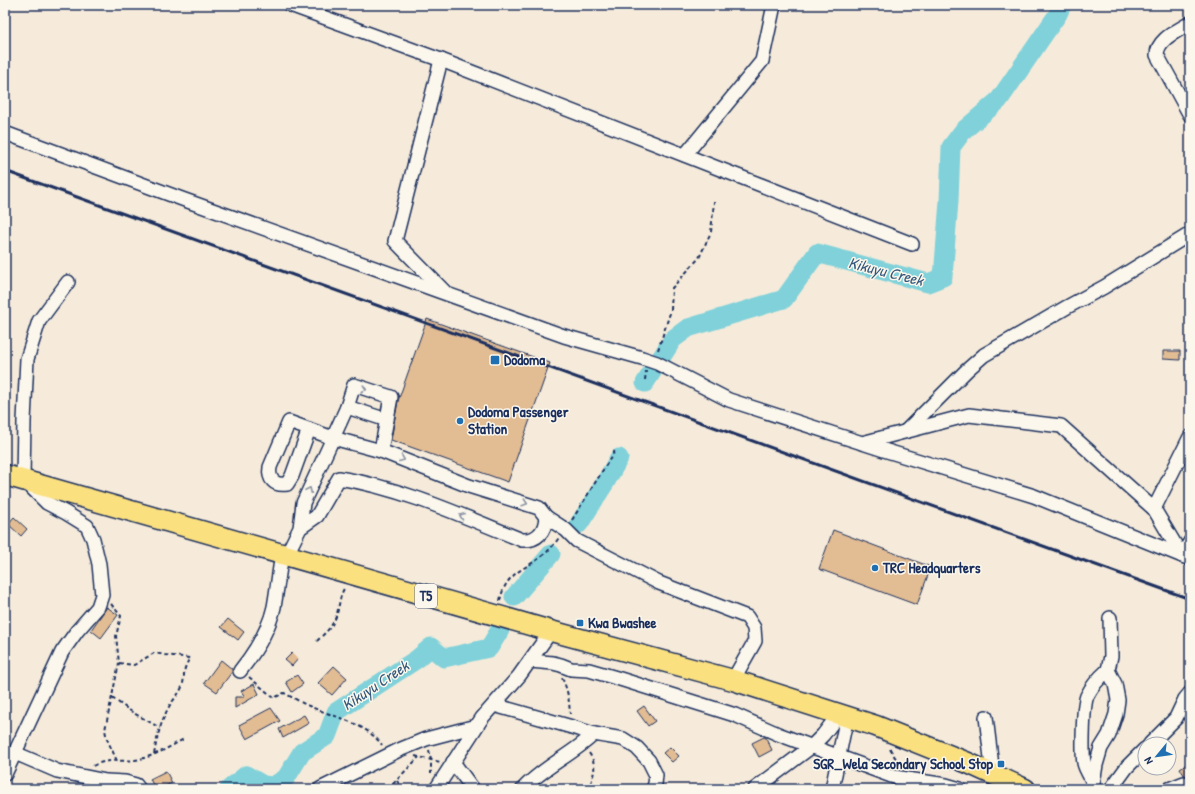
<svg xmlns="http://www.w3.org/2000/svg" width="1195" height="794" font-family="'Patrick Hand',sans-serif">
<rect width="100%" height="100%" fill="#f6ebda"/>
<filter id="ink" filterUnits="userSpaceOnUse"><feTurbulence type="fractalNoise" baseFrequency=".025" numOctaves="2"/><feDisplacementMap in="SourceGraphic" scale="8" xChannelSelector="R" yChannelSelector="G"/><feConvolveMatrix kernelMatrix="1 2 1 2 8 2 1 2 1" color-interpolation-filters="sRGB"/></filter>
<g filter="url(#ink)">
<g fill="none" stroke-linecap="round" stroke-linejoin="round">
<g stroke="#80d1da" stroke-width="19">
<polyline points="645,383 673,339 688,328 784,299 817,253 928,283 943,277 949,201 951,147 963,131 999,100 1058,14 1062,5"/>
<polyline points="579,524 605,483 619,458"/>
<polyline points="514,597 551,554"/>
<polyline points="229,789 246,775 263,785 273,786 286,778 302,752 327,736 336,712 417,659 431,647 444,658 489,648 500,630"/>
</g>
</g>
<g fill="#e2bc93" stroke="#1b2f5e">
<polygon points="427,319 550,363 508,482 391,440 398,401"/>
<polygon points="1163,351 1180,351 1180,360 1163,359"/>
<polygon points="14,517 27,529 21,536 8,524"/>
<polygon points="833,530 931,567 917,605 819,569"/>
<polygon points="107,607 118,615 101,638 91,630"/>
<polygon points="228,619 244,632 238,640 221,627"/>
<polygon points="292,653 298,659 292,666 285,660"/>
<polygon points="221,660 232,669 232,672 217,692 204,683"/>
<polygon points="334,666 347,678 332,695 318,683"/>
<polygon points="297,675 303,684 292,692 286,682"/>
<polygon points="254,684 259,694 235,708 235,697 245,697 241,691"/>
<polygon points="644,706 655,721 648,726 637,711"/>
<polygon points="271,708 280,721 247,739 239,725"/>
<polygon points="304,715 309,723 283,738 279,729"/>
<polygon points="764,737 766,738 772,750 759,757 752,743"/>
<polygon points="670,747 679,756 672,762 663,753"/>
<polygon points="1190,762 1190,778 1184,775 1180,768"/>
<polygon points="166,771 172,783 159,789 155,789 150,779"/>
</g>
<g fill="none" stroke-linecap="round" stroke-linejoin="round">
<g stroke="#1b2f5e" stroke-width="16">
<g id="minor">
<polyline points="290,5 441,60 912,244"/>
<path d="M1190,23c-12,8 -33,16 -33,32l33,60"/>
<polyline points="441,60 395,241 445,292"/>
<polyline points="5,133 182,199 564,336 642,358 657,363 729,400 887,451 1034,496 1190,559"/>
<polyline points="685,155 762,61 774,5"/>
<polyline points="347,407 387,420"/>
<path d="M309,429l-17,47 -5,8c-13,2 -19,-5 -17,-17l19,-45 44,16 14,-31 7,-22 37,12 -10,54"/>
<polyline points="906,431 967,370 984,355 1067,307 1104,287 1190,234"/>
<polyline points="862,443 969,415 1061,426 1154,509 1182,556 1190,542"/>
<polyline points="1154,509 1190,437"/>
<polyline points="546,517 566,530 577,541 659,583 747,617 754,628 755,641 733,680"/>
<path d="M286,556l14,-28 3,-25 30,-65 48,13 88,35 70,22 7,9c-1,15 -9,24 -24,23 -59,-24 -120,-52 -183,-62l-22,38 -17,12"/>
<polyline points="530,661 553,663 561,665 571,669 589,670 620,679 735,715 778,734 894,777 946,785 960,789"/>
<path d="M240,671c15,-19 29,-41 34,-64 3,-17 5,-35 8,-53"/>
<polyline points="494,705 572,727 594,734 623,739 637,748 649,761 656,775 655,784 653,789"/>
<polyline points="986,717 993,774"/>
<polyline points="1150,744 1176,718 1185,699 1190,693"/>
<polyline points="15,753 57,771 106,781 125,782 136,785 139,789"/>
<polyline points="453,762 473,789"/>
<polyline points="5,774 62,652 77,631 98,607 102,595 99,564 93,539 87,526 66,513 47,503 23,479 24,421 27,359 39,321 68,282"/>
<path d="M1093,782c-3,-6 -8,-13 -9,-19 -2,-11 -1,-58 3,-67 5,-10 13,-19 21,-26"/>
<polyline points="320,789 399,750 426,739 476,726"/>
<polyline points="436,789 482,718 519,676 551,631"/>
<path d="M523,789c20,-22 49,-34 71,-55"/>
<polyline points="755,789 811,747 823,735 839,714"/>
<polyline points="832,789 847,716"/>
<polyline points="1092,789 1096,765 1101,748 1109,735 1116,714 1118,700 1115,684 1108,670 1111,656 1110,618"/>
<polyline points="1111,789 1127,767 1145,749"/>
<polyline points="1169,789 1184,783"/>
</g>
</g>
<g stroke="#1b2f5e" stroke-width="23">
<polyline id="highway" points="5,475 551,631 733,680 876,726 968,763 1025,789"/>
</g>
<g stroke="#1b2f5e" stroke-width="2" stroke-dasharray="4 3" stroke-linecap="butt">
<polyline points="658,350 671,310 672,288 699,258 711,232 714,202"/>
<polyline points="645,380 646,371"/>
<polyline points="572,520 616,449"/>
<path d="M500,601c6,-31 26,-30 47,-49 4,-4 8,-9 12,-14"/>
<polyline points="111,604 121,616 116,636 119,663 105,730 107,739 117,761"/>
<path d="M317,641c6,-6 13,-12 17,-20 6,-11 4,-23 11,-34"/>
<path d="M119,663l15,2 20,-12 11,2 25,3c-9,14 -4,16 -8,29 -3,7 -8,12 -12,18 -9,16 -13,31 -16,50"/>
<path d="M249,677l25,21 10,-5c8,4 16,9 25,13 24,11 56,16 73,39"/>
<path d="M562,678c6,12 7,22 8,36"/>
<polyline points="112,698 132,712 160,728"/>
<polyline points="890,749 901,767"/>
<polyline points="429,750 431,760 431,774"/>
<path d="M589,753c10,15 3,21 1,36"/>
<polyline points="415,756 440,762"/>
<path d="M93,766c13,-8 28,-4 42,-6 18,-3 33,-12 49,-21"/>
<polyline points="397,781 403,789"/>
<polyline points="388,789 419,757"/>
</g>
<use href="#minor" stroke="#fbf7ec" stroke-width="13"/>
<use href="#highway" stroke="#fbe080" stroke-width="20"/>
<polyline stroke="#1b2f5e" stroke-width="3" points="5,171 1190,599"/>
</g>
<defs><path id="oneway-chevron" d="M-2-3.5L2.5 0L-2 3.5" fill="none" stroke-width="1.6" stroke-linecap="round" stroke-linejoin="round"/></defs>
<g stroke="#8b93a5">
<use href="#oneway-chevron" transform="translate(364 389) rotate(18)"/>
<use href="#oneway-chevron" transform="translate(402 459) rotate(22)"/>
<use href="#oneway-chevron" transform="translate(309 490) rotate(-65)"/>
<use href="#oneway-chevron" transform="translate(525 503) rotate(18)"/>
<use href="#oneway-chevron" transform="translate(462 516) rotate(-158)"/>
</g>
</g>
<g fill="#1f6fb2" stroke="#fbf7ec" stroke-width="1.5">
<rect x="490" y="355" width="10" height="10" rx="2"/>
<circle cx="460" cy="421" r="4"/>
<circle cx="875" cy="568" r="4"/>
<rect x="576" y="619" width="8" height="8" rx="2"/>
<rect x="997" y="760" width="8" height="8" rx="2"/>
</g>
<g text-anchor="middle" stroke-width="3" stroke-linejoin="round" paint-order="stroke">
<rect fill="#fbf7ec" stroke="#5e6b89" stroke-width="1" x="415" y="584" width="22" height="24" rx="3"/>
<g font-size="14" font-weight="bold" fill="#1b2f5e">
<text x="426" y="601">T5</text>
</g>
<g font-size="15" font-weight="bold" fill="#1b2f5e" stroke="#fbf7ec" text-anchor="start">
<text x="504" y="365">Dodoma</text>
<text x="468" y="417">Dodoma Passenger<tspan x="468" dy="17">Station</tspan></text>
<text x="883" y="573">TRC Headquarters</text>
<text x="588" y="628">Kwa Bwashee</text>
<text x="993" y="769" text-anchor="end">SGR_Wela Secondary School Stop</text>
</g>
<g font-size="16" font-style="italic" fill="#34587d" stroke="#fbf7ec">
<text transform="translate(886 271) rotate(14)" y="6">Kikuyu Creek</text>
<text transform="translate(375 685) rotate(-34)" y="6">Kikuyu Creek</text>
</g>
</g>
<rect width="1195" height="794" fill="none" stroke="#fbf7ec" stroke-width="20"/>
<rect x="10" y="10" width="1175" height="774" fill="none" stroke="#1b2f5e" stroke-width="1.5" filter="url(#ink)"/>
<g transform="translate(1157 756) rotate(241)"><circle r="19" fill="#fbf7ec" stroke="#a1a7b3"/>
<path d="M0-3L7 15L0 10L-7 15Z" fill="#1f6fb2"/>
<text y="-6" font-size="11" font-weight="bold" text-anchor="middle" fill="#1b2f5e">N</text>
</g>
</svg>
